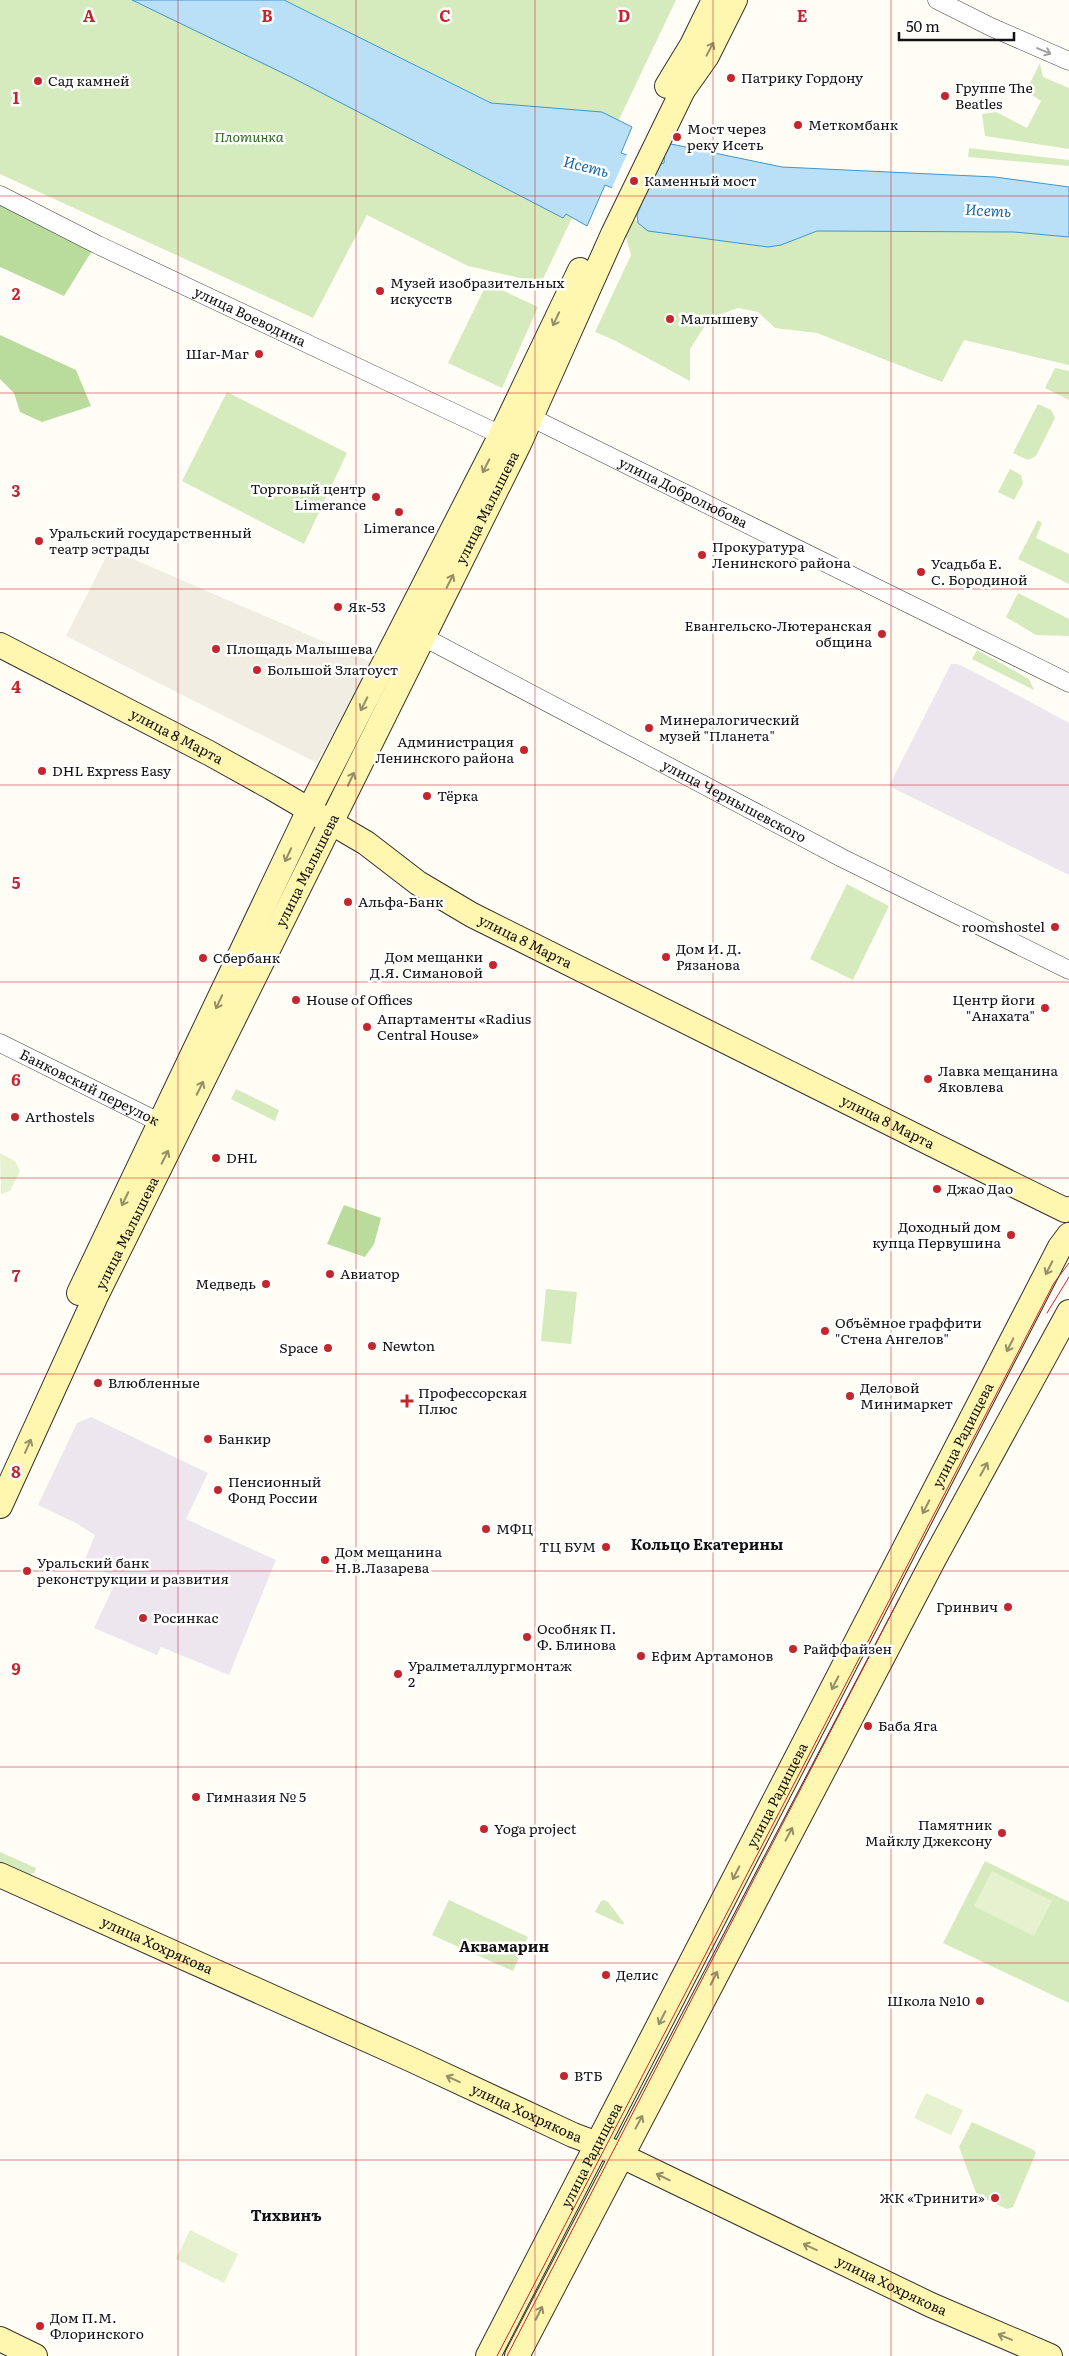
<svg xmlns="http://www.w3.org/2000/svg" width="1069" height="2356" font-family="Literata,serif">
<rect width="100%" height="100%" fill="#fffdf5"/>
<g fill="#eee6ef">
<polygon points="951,664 958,664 982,676 1069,723 1069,875 889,786"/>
<polygon points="91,1417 208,1473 186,1519 276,1560 229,1675 161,1647 157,1655 94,1628 118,1577 83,1564 95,1535 76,1523 38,1505 77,1423"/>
</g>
<g fill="#d5ebbd">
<polygon points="0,0 676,0 541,283 468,266 367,215 313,318 0,174"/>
<polygon points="1040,63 1043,77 1069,88 1069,149 985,136 982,114 996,112 1027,128 1041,101 1026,91"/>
<polygon points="969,148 1069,160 1069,166 968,157"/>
<polygon points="634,219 649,231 767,247 817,231 1014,232 1069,237 1069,365 964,340 942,382 817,333 775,328 758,312 738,308 710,318 690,349 690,381 614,340 595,332 631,255 626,237"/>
<polygon points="487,283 538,307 502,388 448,363"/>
<polygon points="1055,368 1069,371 1069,400 1045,388"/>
<polygon points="227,392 347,453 304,544 182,481"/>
<polygon points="1038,404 1051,410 1055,418 1036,456 1028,460 1013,453"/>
<polygon points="1010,469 1021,475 1023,483 1014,500 998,492"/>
<polygon points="1038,520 1042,523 1036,538 1069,554 1069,584 1018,559"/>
<polygon points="1018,593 1069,619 1069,636 1036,635 1006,617"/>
<polygon points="977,650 1029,679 1034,690 972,659"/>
<polygon points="847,884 889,906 853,980 810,959"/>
<polygon points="236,1089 279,1110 275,1121 231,1099"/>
<polygon points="546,1289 577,1292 571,1344 541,1341"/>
<polygon points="0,1852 36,1868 34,1873 24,1876 0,1865"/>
<polygon points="985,1861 1069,1902 1069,2003 943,1943"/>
<polygon points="449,1900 528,1937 513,1971 432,1935"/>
<polygon points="604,1900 608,1902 624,1923 623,1925 595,1912 601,1901"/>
<polygon points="972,2122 1034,2150 1036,2153 1013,2207 1007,2209 977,2195 959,2147"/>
</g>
<g fill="#b9dc9c">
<polygon points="0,200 93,249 64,296 0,267"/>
<polygon points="0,335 76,370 91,406 42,422 20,412 14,393 0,379"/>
<polygon points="344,1205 381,1218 374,1244 365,1257 327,1244"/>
</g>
<g fill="#e6f2cf">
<polygon points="0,1153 15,1161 20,1171 10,1191 1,1194"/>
<polygon points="992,1871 1052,1901 1034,1936 974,1906"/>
<polygon points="926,2093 963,2110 951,2135 914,2118"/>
<polygon points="190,2230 238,2254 224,2283 176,2259"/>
</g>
<polygon fill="#f1ede2" points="110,549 371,662 317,763 66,636"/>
<polygon fill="#b9e0f7" stroke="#3f96cf" points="132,0 284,0 491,103 602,112 632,127 621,153 657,165 664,163 665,148 671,144 782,167 995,177 1069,187 1069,237 1014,232 817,231 781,245 768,247 648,231 638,223 637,215 643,200 605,185 587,226 566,214 563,218 291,77"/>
<polygon fill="#fffdf5" points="628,152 657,162 661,161 635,219 640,202 611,190"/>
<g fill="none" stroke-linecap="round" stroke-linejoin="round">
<g stroke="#444" stroke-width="19">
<g id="street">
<polyline points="937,0 991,27 1069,61"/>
<path id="s1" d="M0,195l98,50 403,190"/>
<path id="s2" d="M520,412l549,271"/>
<path id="s3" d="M414,632l428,226 227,112"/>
<path id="s4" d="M0,1043l171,85"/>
</g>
</g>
<g stroke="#333" stroke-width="26">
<g id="secondary">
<polyline points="667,86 692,45 714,0"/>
<path id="s5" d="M0,645l209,108 63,35 94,55 52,40 54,32 534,266 59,29 4,-1"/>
<polyline points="79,1293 309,810 501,435 580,270"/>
<path id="s6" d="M0,1506l95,-208 424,-854 94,-210 70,-144 24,-34 28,-56"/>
<path id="s7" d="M0,1875l410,184 163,76 24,9 334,161 119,51"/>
<polyline points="0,2339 35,2356"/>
<path id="s8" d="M488,2356l572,-1109 9,-12"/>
<polyline points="517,2356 934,1559 1069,1312"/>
</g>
</g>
<use href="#street" stroke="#fff" stroke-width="18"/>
<use href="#secondary" stroke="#fff6b0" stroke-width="24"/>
<g stroke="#c4262e" stroke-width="1">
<polyline points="1047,1313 1069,1277"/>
<polyline points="497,2356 1054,1283 1069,1263"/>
<polyline points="507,2356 899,1599"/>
</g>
</g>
<defs><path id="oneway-shaft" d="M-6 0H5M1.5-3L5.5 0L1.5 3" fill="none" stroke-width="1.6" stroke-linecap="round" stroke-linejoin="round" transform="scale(1.25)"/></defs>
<g stroke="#948f68">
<use href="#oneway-shaft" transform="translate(710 49) rotate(-62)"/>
<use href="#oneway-shaft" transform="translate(556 319) rotate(115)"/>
<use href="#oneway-shaft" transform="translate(486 466) rotate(117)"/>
<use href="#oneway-shaft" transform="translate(450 581) rotate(-63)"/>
<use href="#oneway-shaft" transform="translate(364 704) rotate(117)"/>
<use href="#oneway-shaft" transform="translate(351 779) rotate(-65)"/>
<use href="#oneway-shaft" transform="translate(288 855) rotate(115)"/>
<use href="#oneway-shaft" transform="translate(219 1002) rotate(115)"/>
<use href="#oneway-shaft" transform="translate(200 1088) rotate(-64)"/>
<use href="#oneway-shaft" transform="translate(165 1157) rotate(-63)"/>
<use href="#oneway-shaft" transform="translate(125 1199) rotate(116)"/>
<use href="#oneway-shaft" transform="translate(1049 1268) rotate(117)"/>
<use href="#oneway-shaft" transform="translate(1010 1345) rotate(117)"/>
<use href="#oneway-shaft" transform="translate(28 1446) rotate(-66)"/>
<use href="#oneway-shaft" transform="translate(984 1469) rotate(-61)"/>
<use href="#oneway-shaft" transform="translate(926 1507) rotate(117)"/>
<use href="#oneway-shaft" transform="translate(835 1683) rotate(117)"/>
<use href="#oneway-shaft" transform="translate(789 1834) rotate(-62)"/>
<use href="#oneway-shaft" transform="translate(736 1873) rotate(117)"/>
<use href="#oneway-shaft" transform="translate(714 1978) rotate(-63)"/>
<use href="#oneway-shaft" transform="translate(662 2018) rotate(117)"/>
<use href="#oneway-shaft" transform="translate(453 2079) rotate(-155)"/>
<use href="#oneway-shaft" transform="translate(639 2122) rotate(-62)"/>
<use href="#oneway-shaft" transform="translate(663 2177) rotate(-154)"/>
<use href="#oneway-shaft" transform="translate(810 2247) rotate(-155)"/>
<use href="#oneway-shaft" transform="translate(539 2313) rotate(-63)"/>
<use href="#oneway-shaft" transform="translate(1005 2337) rotate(-157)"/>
</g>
<use stroke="#a0a0a0" href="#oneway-shaft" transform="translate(1044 51) rotate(23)"/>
<path fill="none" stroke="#c4262e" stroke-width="1" stroke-opacity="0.55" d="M178,0v2356M356,0v2356M535,0v2356M713,0v2356M891,0v2356M0,196h1069M0,393h1069M0,589h1069M0,785h1069M0,982h1069M0,1178h1069M0,1374h1069M0,1571h1069M0,1767h1069M0,1963h1069M0,2160h1069"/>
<g fill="#c4262e" stroke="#fff" stroke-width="2">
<circle cx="731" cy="78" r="5"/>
<circle cx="38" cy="81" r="5"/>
<circle cx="945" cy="96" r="5"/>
<circle cx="798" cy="125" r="5"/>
<circle cx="677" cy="137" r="5"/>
<circle cx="634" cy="181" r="5"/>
<circle cx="380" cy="291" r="5"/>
<circle cx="670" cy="319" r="5"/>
<circle cx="259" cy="354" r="5"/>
<circle cx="376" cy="497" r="5"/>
<circle cx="399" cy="512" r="5"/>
<circle cx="39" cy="541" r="5"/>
<circle cx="702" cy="555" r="5"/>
<circle cx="921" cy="572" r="5"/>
<circle cx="338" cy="607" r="5"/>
<circle cx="882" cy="634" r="5"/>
<circle cx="216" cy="649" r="5"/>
<circle cx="257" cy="670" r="5"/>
<circle cx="649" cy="728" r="5"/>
<circle cx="524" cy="750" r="5"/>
<circle cx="42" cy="771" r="5"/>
<circle cx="427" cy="796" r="5"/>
<circle cx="348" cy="902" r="5"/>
<circle cx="1055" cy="927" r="5"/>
<circle cx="666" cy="957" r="5"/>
<circle cx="203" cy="958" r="5"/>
<circle cx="493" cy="965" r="5"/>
<circle cx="296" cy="1000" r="5"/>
<circle cx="1045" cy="1008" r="5"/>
<circle cx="367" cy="1027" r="5"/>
<circle cx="928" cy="1079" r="5"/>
<circle cx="15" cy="1117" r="5"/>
<circle cx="216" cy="1158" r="5"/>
<circle cx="937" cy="1189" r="5"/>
<circle cx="1011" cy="1235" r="5"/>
<circle cx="330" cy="1274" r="5"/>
<circle cx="266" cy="1284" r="5"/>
<circle cx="825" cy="1331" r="5"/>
<circle cx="372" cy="1346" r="5"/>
<circle cx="328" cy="1348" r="5"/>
<circle cx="98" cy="1383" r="5"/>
<circle cx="850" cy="1396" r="5"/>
<path d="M404.5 1393.5h5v5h5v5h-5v5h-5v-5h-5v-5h5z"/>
<circle cx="208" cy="1439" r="5"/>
<circle cx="218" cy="1490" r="5"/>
<circle cx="486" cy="1529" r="5"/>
<circle cx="606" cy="1547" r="5"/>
<circle cx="325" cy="1560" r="5"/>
<circle cx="27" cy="1571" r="5"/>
<circle cx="1008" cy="1607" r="5"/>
<circle cx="143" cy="1618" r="5"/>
<circle cx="527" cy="1637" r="5"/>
<circle cx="793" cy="1649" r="5"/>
<circle cx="641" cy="1656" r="5"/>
<circle cx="398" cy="1674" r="5"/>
<circle cx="868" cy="1726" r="5"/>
<circle cx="196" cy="1797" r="5"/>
<circle cx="484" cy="1829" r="5"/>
<circle cx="1002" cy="1833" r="5"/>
<circle cx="606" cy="1975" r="5"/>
<circle cx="980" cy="2001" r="5"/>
<circle cx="564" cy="2076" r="5"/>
<circle cx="995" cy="2198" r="5"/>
<circle cx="40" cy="2326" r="5"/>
</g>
<g text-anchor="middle" stroke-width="5" stroke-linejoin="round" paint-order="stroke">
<g font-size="14" fill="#111" stroke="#fff" text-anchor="start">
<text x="741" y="83">Патрику Гордону</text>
<text x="48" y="86">Сад камней</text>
<text x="955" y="93">Группе The<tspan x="955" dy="16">Beatles</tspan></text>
<text x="808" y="130">Меткомбанк</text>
<text x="687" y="134">Мост через<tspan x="687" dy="16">реку Исеть</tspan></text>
<text x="644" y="186">Каменный мост</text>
<text x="390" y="288">Музей изобразительных<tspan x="390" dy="16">искусств</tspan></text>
<text x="680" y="324">Малышеву</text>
<text x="249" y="359" text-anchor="end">Шаг-Маг</text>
<text x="366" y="494" text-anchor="end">Торговый центр<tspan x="366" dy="16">Limerance</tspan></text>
<text x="399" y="533" text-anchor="middle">Limerance</text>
<text x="49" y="538">Уральский государственный<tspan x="49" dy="16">театр эстрады</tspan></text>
<text x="712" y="552">Прокуратура<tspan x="712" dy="16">Ленинского района</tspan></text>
<text x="931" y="569">Усадьба Е.<tspan x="931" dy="16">С. Бородиной</tspan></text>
<text x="348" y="612">Як-53</text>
<text x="872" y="631" text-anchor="end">Евангельско-Лютеранская<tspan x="872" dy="16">община</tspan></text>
<text x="226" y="654">Площадь Малышева</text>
<text x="267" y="675">Большой Златоуст</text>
<text x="659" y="725">Минералогический<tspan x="659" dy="16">музей "Планета"</tspan></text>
<text x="514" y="747" text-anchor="end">Администрация<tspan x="514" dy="16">Ленинского района</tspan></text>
<text x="52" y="776">DHL Express Easy</text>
<text x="437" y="801">Тёрка</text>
<text x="358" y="907">Альфа-Банк</text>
<text x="1045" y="932" text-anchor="end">roomshostel</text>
<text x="676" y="954">Дом И. Д.<tspan x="676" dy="16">Рязанова</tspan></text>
<text x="483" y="962" text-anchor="end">Дом мещанки<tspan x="483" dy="16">Д.Я. Симановой</tspan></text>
<text x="213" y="963">Сбербанк</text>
<text x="306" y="1005">House of Offices</text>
<text x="1035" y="1005" text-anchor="end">Центр йоги<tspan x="1035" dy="16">"Анахата"</tspan></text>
<text x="377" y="1024">Апартаменты «Radius<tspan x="377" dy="16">Central House»</tspan></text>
<text x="938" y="1076">Лавка мещанина<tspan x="938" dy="16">Яковлева</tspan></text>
<text x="25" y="1122">Arthostels</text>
<text x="226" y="1163">DHL</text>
<text x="947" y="1194">Джао Дао</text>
<text x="1001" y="1232" text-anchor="end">Доходный дом<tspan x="1001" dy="16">купца Первушина</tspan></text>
<text x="340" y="1279">Авиатор</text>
<text x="256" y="1289" text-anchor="end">Медведь</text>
<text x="835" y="1328">Объёмное граффити<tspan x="835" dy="16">"Стена Ангелов"</tspan></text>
<text x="382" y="1351">Newton</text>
<text x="318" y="1353" text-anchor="end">Space</text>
<text x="108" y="1388">Влюбленные</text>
<text x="860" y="1393">Деловой<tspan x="860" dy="16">Минимаркет</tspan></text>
<text x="418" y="1398">Профессорская<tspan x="418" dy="16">Плюс</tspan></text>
<text x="218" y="1444">Банкир</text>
<text x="228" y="1487">Пенсионный<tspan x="228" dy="16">Фонд России</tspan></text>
<text x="496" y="1534">МФЦ</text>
<text x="596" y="1552" text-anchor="end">ТЦ БУМ</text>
<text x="335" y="1557">Дом мещанина<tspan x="335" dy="16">Н.В.Лазарева</tspan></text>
<text x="37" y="1568">Уральский банк<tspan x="37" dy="16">реконструкции и развития</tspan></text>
<text x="998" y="1612" text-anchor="end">Гринвич</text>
<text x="153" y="1623">Росинкас</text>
<text x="537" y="1634">Особняк П.<tspan x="537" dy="16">Ф. Блинова</tspan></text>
<text x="803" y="1654">Райффайзен</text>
<text x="651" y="1661">Ефим Артамонов</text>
<text x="408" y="1671">Уралметаллургмонтаж<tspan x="408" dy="16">2</tspan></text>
<text x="878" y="1731">Баба Яга</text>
<text x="206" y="1802">Гимназия № 5</text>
<text x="992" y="1830" text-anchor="end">Памятник<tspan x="992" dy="16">Майклу Джексону</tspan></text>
<text x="494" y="1834">Yoga projeсt</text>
<text x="616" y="1980">Делис</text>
<text x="970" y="2006" text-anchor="end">Школа №10</text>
<text x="574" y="2081">ВТБ</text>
<text x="985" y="2203" text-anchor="end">ЖК «Тринити»</text>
<text x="50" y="2323">Дом П.М.<tspan x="50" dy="16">Флоринского</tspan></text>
</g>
<g font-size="14" font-style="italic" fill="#2f6b1f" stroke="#fff">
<text x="249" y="142">Плотинка</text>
</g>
<g font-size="14" fill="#111" stroke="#fff">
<text dy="5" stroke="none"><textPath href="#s1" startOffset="278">улица Воеводина</textPath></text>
<text dy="5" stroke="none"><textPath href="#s2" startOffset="182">улица Добролюбова</textPath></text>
<text dy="5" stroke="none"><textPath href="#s6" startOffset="1111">улица Малышева</textPath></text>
<text dy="5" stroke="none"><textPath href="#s5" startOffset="199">улица 8 Марта</textPath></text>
<text dy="5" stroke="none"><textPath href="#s3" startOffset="362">улица Чернышевского</textPath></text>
<text dy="5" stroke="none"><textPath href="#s6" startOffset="706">улица Малышева</textPath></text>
<text dy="5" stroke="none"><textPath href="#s5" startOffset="604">улица 8 Марта</textPath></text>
<text dy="5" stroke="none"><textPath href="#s4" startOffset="100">Банковский переулок</textPath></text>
<text dy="5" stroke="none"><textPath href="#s5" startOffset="1009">улица 8 Марта</textPath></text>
<text dy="5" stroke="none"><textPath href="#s6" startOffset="301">улица Малышева</textPath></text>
<text dy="5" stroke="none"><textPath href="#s8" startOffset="1036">улица Радищева</textPath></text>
<text dy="5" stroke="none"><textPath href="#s8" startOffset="631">улица Радищева</textPath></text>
<text dy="5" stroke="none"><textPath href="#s7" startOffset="172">улица Хохрякова</textPath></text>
<text dy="5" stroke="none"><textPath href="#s7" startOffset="578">улица Хохрякова</textPath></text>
<text dy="5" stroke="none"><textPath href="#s8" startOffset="226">улица Радищева</textPath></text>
<text dy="5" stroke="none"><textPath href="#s7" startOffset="982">улица Хохрякова</textPath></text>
</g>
<g font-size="15" font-style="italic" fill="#1768a6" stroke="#fff">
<text transform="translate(586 167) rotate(14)" y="5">Исеть</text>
<text transform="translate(988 211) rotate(3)" y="5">Исеть</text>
</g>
<g font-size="15" font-weight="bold" fill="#111" stroke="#fff">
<text x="707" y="1550">Кольцо Екатерины</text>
<text x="504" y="1952">Аквамарин</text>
<text x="286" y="2221">Тихвинъ</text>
</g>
</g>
<g font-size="16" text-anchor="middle" font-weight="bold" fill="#c4262e" stroke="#fff" stroke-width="5" stroke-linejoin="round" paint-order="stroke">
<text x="89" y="22">A</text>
<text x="267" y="22">B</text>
<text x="445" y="22">C</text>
<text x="624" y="22">D</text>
<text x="802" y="22">E</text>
<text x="16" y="104">1</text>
<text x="16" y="300">2</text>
<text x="16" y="497">3</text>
<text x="16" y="693">4</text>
<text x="16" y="889">5</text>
<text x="16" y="1086">6</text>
<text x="16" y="1282">7</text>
<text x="16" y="1478">8</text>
<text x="16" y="1675">9</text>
</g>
<path d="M899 32v8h115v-8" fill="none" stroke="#111111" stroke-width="2.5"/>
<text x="906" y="32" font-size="15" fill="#111111" stroke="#ffffff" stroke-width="4" paint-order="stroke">50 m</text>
</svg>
